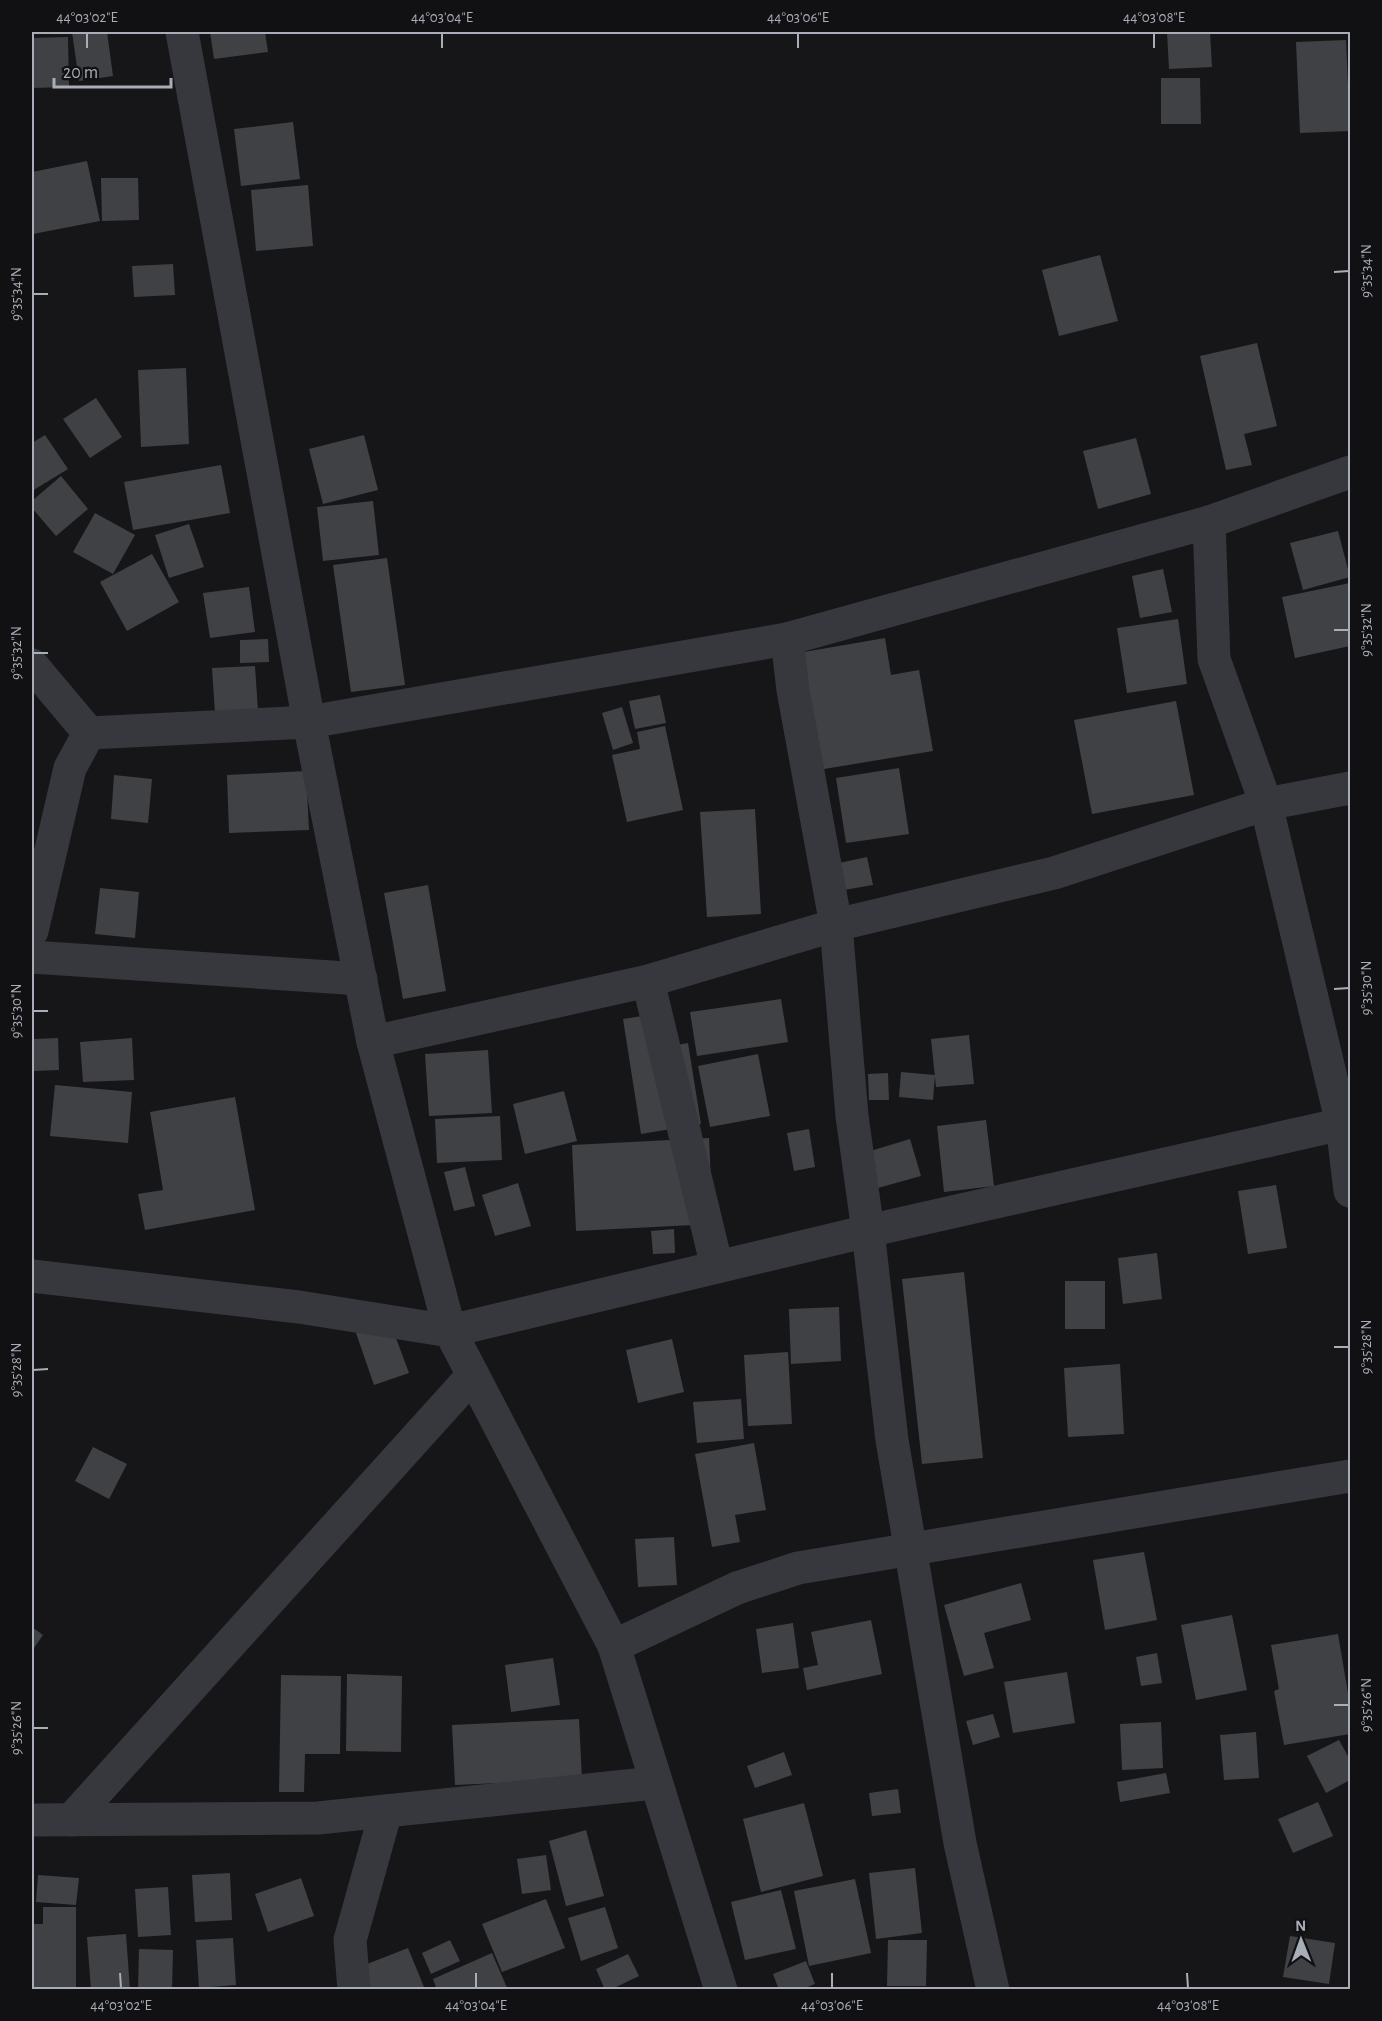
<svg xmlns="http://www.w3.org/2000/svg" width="1382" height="2021" font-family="'Alegreya Sans',sans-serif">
<rect width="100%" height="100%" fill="#161618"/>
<g fill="#404145">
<polygon points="72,32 107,32 113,76 79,81"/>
<polygon points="210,32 265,32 268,52 214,59"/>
<polygon points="1167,32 1210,32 1212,67 1169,69"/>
<polygon points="68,37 69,87 32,88 32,38"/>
<polygon points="1346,40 1350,131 1300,133 1296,42"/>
<polygon points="1161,78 1200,78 1201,124 1161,124"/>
<polygon points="293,122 300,179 241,186 234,129"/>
<polygon points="87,161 100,221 33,234 32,226 32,172"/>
<polygon points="101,178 138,178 139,220 102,221"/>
<polygon points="308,185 313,246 256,251 251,190"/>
<polygon points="1100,255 1118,321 1059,336 1042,270"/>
<polygon points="173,264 175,295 134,297 132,266"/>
<polygon points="1257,343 1277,426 1244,434 1252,465 1226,470 1200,356"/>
<polygon points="186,368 189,444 141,447 138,370"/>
<polygon points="96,398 122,437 90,458 63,419"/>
<polygon points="45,435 68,469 32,491 32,443"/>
<polygon points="364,435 378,490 323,504 309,449"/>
<polygon points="1136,438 1151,494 1098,509 1083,451"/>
<polygon points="221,465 230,513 133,530 124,482"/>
<polygon points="61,476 88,509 56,536 32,508 32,501"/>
<polygon points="373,501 379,555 323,561 317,507"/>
<polygon points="95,513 135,535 113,574 73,552"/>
<polygon points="189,524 204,567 169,578 155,535"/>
<polygon points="1338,531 1350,577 1303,590 1290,543"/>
<polygon points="152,554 179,602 127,631 100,582"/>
<polygon points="387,558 405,685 351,692 333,565"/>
<polygon points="1163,569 1172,612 1140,618 1132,576"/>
<polygon points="1350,583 1350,646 1295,658 1282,597"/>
<polygon points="249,587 255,632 210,638 203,593"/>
<polygon points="1178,619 1187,684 1127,693 1117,628"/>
<polygon points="885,638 891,675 919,670 933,751 818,770 798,653"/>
<polygon points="268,639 269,662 240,663 240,640"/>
<polygon points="255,666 258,711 215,713 212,668"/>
<polygon points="660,695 666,723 635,729 629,701"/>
<polygon points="1176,701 1194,795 1092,814 1074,720"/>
<polygon points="622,707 633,743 613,750 602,713"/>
<polygon points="665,726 683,810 627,822 612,755 640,749 637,732"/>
<polygon points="899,768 909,834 846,843 836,778"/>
<polygon points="306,771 309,830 229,833 227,775"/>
<polygon points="114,775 152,779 148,823 111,819"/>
<polygon points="755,809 761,914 707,917 700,812"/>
<polygon points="867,857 873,885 844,890 839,863"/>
<polygon points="428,885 446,991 403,999 384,893"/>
<polygon points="100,888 139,892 135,938 95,934"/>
<polygon points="781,999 788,1042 697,1056 690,1012"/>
<polygon points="655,1014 660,1048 688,1043 701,1124 641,1134 623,1019"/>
<polygon points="969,1035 974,1084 936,1087 931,1039"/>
<polygon points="58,1038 59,1070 34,1071 33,1039"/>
<polygon points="132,1038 134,1080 83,1082 80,1042"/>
<polygon points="488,1050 492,1113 429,1116 425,1054"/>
<polygon points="758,1054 770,1116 710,1127 698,1066"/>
<polygon points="901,1072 935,1075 933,1100 899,1097"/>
<polygon points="888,1073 889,1100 869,1100 868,1074"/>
<polygon points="55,1085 132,1092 128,1143 50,1136"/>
<polygon points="564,1091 577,1141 525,1154 513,1104"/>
<polygon points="235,1097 255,1210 145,1230 138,1194 163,1190 150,1112"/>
<polygon points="500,1116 502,1160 437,1163 435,1119"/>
<polygon points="986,1120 994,1186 944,1192 937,1126"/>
<polygon points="809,1129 815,1167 794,1171 787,1133"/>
<polygon points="709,1138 713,1224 576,1231 572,1145"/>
<polygon points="910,1139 921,1176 878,1188 867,1152"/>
<polygon points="465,1167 475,1206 454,1211 444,1172"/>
<polygon points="518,1183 531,1226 495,1236 482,1195"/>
<polygon points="1276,1185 1287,1248 1248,1254 1238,1191"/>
<polygon points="674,1229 675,1253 653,1254 651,1231"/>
<polygon points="1157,1253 1162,1299 1123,1304 1118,1258"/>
<polygon points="964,1272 983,1458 922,1464 902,1279"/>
<rect x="1065" y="1281" width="40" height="48"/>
<polygon points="839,1307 841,1361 791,1364 789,1309"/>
<polygon points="390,1322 409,1373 374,1385 356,1333"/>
<polygon points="672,1339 684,1392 638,1403 626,1350"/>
<polygon points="788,1352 792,1424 748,1426 744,1355"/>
<polygon points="1120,1364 1124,1434 1068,1437 1064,1368"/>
<polygon points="741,1399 744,1439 697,1443 693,1402"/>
<polygon points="754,1443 766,1510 735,1515 740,1542 712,1547 695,1454"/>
<polygon points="93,1447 127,1464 109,1499 75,1481"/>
<polygon points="674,1537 677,1585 638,1587 635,1539"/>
<polygon points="1144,1552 1157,1620 1105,1630 1093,1560"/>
<polygon points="1021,1583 1031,1620 984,1633 994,1668 964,1676 944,1605"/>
<polygon points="1232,1615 1247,1690 1196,1700 1181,1625"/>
<polygon points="871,1620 882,1674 807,1690 803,1668 818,1665 811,1632"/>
<polygon points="793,1623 799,1668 762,1673 756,1629"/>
<polygon points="32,1627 43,1635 32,1651"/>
<polygon points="1338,1634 1350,1705 1350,1734 1284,1745 1274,1691 1279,1689 1271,1645"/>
<polygon points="1157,1653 1162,1683 1141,1686 1136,1657"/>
<polygon points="553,1658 560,1705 511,1712 505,1665"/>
<polygon points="1067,1672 1075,1723 1013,1733 1004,1682"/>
<polygon points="347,1674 402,1676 401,1752 346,1751"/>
<polygon points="281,1675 341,1676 340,1754 305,1754 304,1792 279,1792"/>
<polygon points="993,1714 1000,1737 973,1745 966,1721"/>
<polygon points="579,1719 582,1779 455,1785 452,1725"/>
<polygon points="1161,1722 1163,1768 1122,1770 1120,1724"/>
<polygon points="1256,1732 1259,1778 1224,1780 1220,1735"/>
<polygon points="1339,1740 1350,1760 1350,1780 1326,1793 1307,1756"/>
<polygon points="784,1752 792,1775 755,1788 747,1766"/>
<polygon points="1166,1773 1170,1793 1120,1802 1117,1782"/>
<polygon points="898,1789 901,1813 872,1816 869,1793"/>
<polygon points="1318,1802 1333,1836 1293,1853 1278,1819"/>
<polygon points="804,1803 823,1876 761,1892 743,1819"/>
<polygon points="586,1830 604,1896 566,1906 549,1841"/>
<polygon points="546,1855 551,1890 522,1894 517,1859"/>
<polygon points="915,1868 922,1933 876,1939 869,1873"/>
<polygon points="230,1873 232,1920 195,1922 192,1875"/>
<polygon points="38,1875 79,1878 76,1905 36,1902"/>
<polygon points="301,1878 314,1916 268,1932 255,1894"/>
<polygon points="855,1879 871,1953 809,1966 794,1891"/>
<polygon points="168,1887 171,1935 138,1937 135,1889"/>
<polygon points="781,1890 796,1949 745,1960 731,1902"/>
<polygon points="546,1899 565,1948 502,1972 482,1924"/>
<polygon points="43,1907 76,1907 76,1990 32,1990 32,1924 43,1924"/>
<polygon points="605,1907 618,1948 581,1961 568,1918"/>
<polygon points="126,1934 130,1990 91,1990 87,1937"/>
<polygon points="1290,1936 1335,1943 1329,1984 1283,1977"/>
<polygon points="233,1938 236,1985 199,1988 196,1940"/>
<polygon points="450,1940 460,1961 431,1974 422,1953"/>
<polygon points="888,1940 927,1940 926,1986 887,1986"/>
<polygon points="408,1948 424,1987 418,1990 371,1990 362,1966"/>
<polygon points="139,1949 173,1950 172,1990 138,1990"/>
<polygon points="492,1953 508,1990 437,1990 433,1979"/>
<polygon points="628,1954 639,1976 610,1990 605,1990 596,1969"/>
<polygon points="806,1961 815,1984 800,1990 779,1990 773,1974"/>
</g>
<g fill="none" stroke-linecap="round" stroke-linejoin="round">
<g stroke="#37383d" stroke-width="33">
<polyline points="182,32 309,722 373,1042 450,1331 614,1646 721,1990"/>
<polyline points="1209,522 1214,659 1266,804 1342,1124 1350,1191"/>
<polyline points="32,665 89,733 309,722 787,639 1209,522 1350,472"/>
<polyline points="32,931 70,768 89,733"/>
<polyline points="32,957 361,979"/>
<polyline points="648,981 717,1267"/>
<polyline points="373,1042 648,981 836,925 793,690 787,639"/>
<polyline points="32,1276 299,1307 450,1331 868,1231 1342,1124"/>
<polyline points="614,1646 737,1588 798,1568 1350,1476"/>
<polyline points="32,1820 318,1818 655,1783"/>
<polyline points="71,1820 473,1375"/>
<polyline points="354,1990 350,1940 386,1811"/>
<polyline points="993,1990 960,1843 892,1440 868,1231 852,1116 836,925 1054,873 1266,804 1350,788"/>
</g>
</g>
<path fill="none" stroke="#a8adb8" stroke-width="2" d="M87,33v15M442,33v15M798,33v15M1154,33v15M1334,272l15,-1M33,294h15M1334,630h15M33,653h15M1334,989l15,-1M33,1011h15M1334,1347h15M33,1370l15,-1M1334,1705h15M33,1728h15M120,1973l1,15M476,1973v15M832,1973v15M1187,1973l1,15"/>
<rect width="1382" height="2021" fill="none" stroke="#111113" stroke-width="66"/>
<g transform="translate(1301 1940) rotate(359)" stroke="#111113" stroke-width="4.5" paint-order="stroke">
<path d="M0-4.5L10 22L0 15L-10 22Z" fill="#a8adb8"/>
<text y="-9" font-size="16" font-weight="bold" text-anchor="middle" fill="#a8adb8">N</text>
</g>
<path d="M54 78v9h117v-9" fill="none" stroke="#a8adb8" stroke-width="3"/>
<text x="63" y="78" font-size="18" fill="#a8adb8" stroke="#111113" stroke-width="4.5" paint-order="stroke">20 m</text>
<rect x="33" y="33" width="1316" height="1955" fill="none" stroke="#a8adb8" stroke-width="2"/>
<g font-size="15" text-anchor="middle" fill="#a8adb8">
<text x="87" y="22">44°03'02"E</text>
<text x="442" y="22">44°03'04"E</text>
<text x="798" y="22">44°03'06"E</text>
<text x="1154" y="22">44°03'08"E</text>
<text transform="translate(1366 271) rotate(-90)" y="5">9°35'34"N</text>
<text transform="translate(16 294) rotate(-90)" y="5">9°35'34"N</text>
<text transform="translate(1366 630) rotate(-90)" y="5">9°35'32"N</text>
<text transform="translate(16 653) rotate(-90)" y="5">9°35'32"N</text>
<text transform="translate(1366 988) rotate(-90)" y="5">9°35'30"N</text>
<text transform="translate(16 1011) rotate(-90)" y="5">9°35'30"N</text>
<text transform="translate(1366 1347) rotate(-90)" y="5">9°35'28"N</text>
<text transform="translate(16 1370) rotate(-90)" y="5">9°35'28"N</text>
<text transform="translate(1366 1705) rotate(-90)" y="5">9°35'26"N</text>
<text transform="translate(16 1728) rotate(-90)" y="5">9°35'26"N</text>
<text x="121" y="2010">44°03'02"E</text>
<text x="476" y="2010">44°03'04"E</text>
<text x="832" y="2010">44°03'06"E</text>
<text x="1188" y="2010">44°03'08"E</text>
</g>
</svg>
